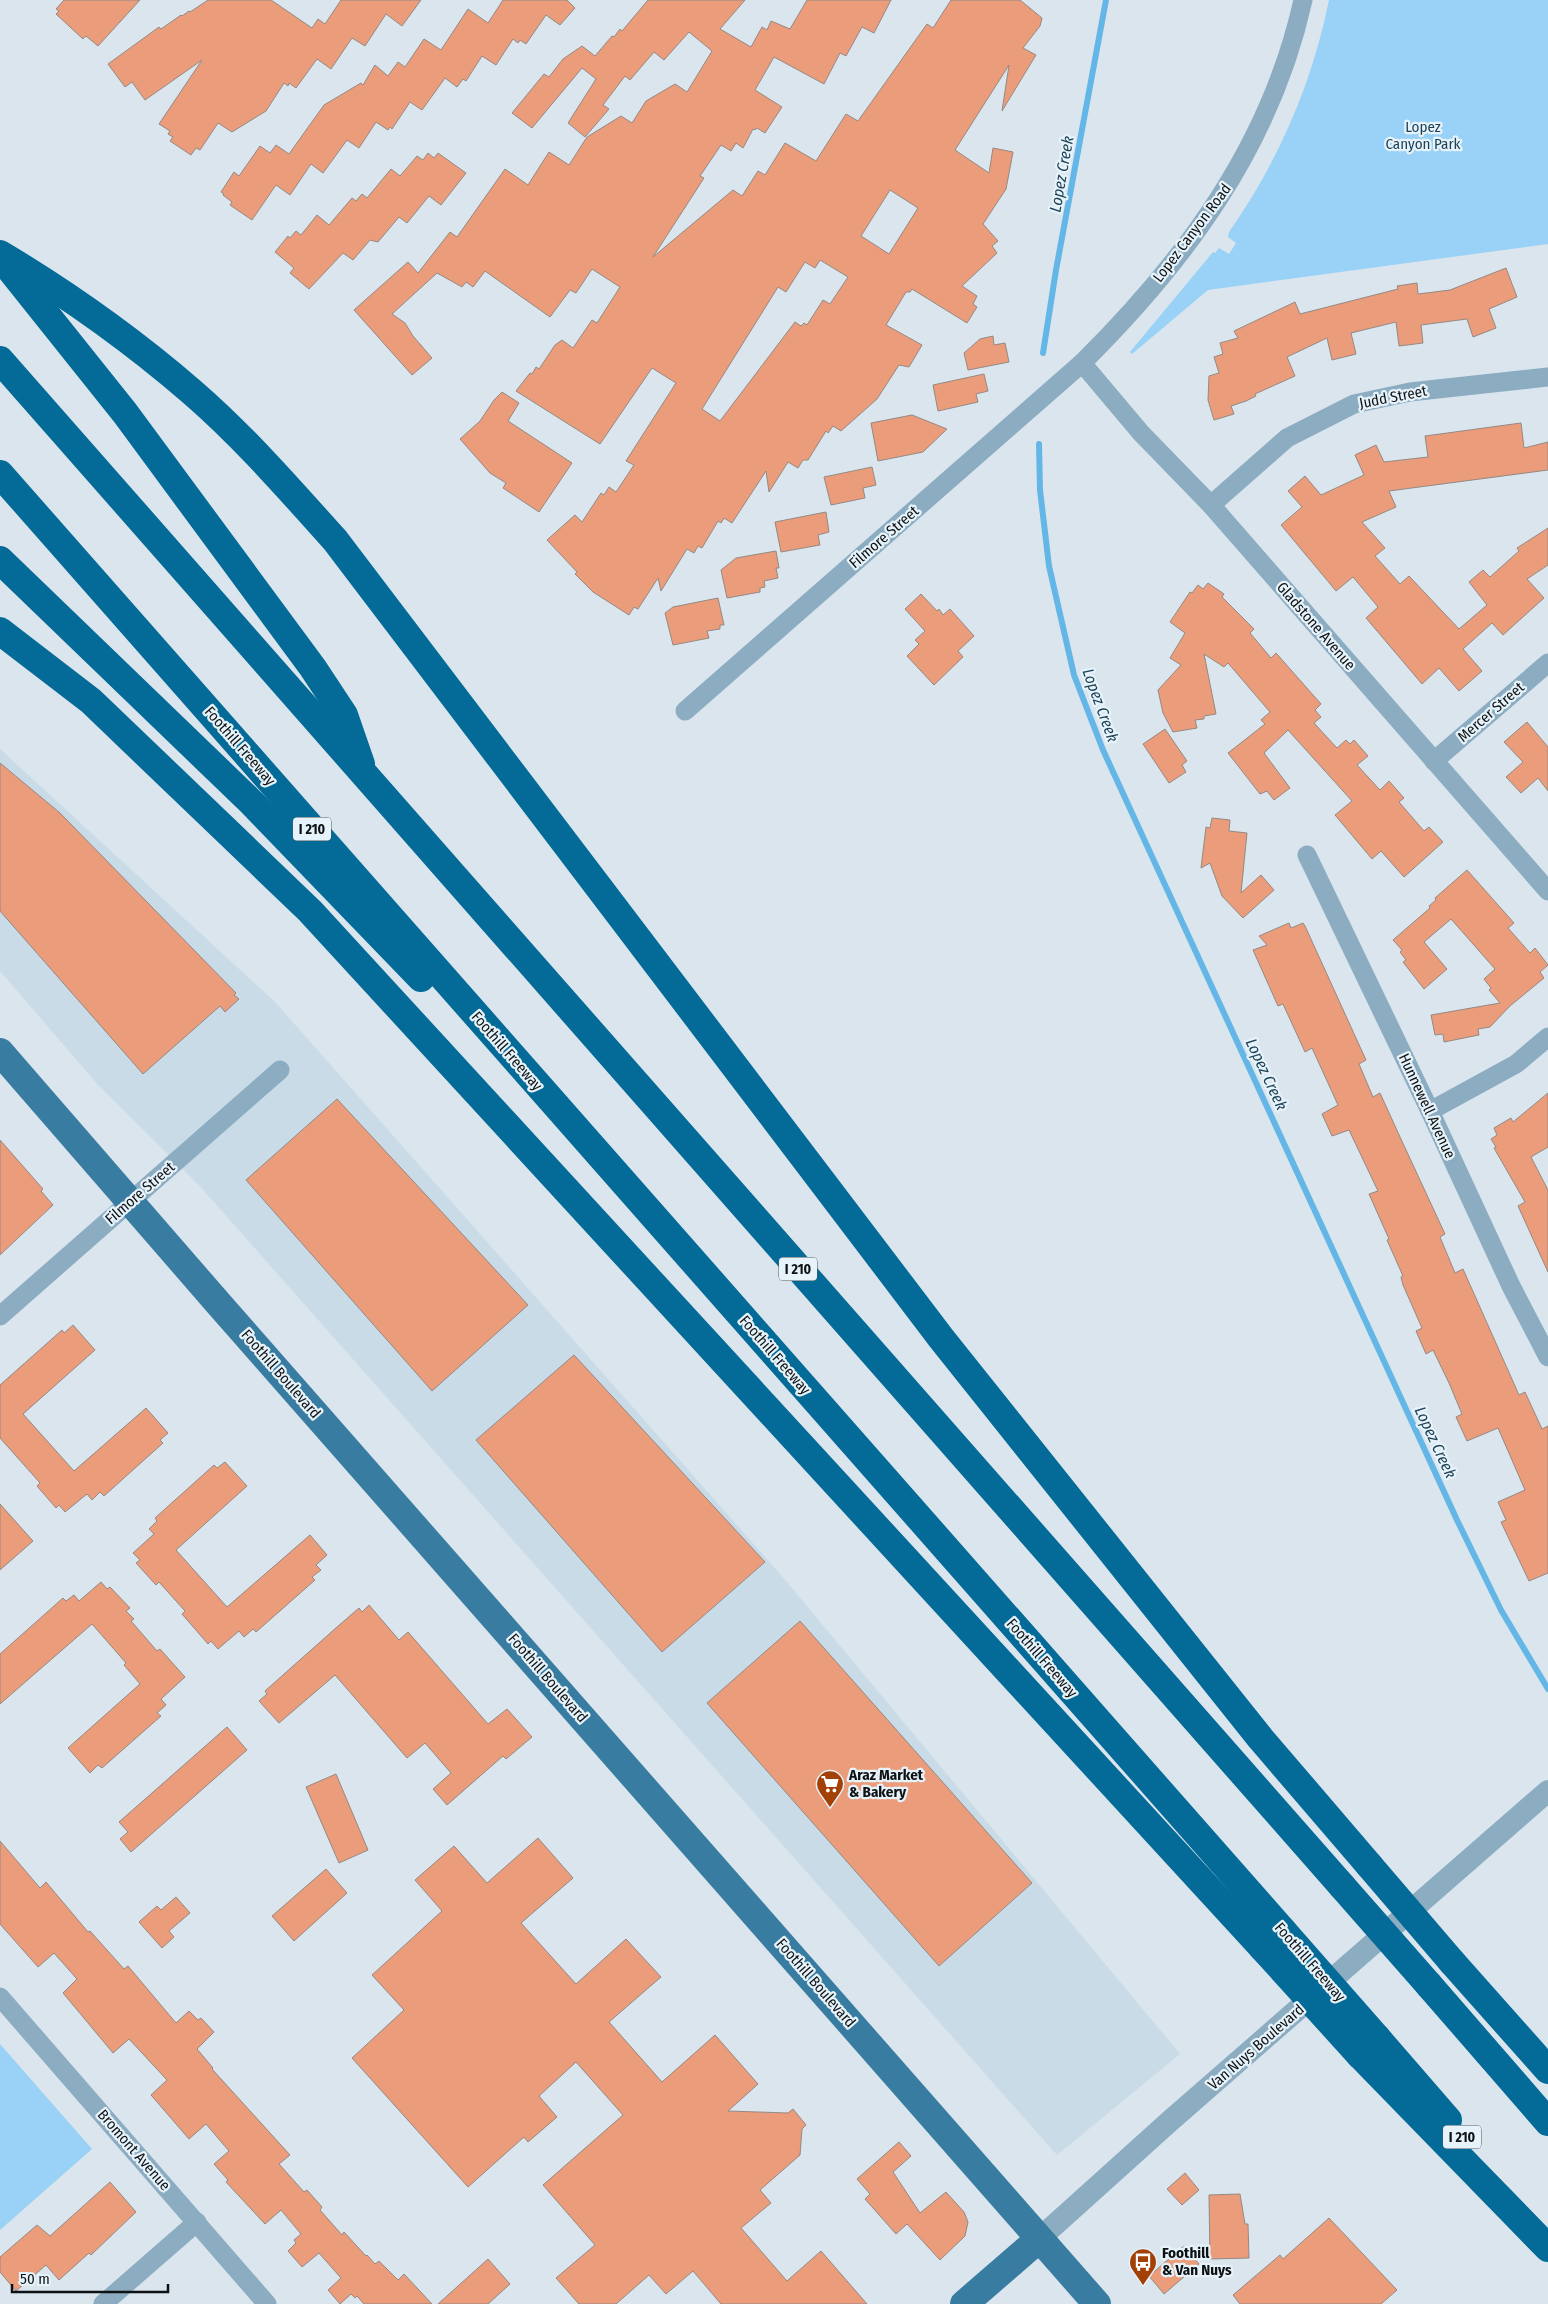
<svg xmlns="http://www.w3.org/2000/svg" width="1548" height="2304" font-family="'Fira Sans Condensed',sans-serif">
<rect width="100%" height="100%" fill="#dae5ed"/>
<polygon fill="#c8dbe7" points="0,749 275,1002 781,1575 1180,2054 1057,2155 198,1184 99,1086 0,971"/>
<g fill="#99d2f6">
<path d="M1329,0h219v244l-340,46 -76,64 -2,-2 83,-100 2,1 4,-5 10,6 7,-11 -8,-6 1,-5c49,-70 83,-148 100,-232z"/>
<polygon points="0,2044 92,2149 0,2230"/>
</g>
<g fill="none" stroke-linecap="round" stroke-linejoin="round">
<g stroke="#64b6e6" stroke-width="6">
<polyline points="1043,353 1056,270 1106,0"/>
<polyline points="1039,444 1040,490 1049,566 1074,675 1103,750 1457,1520 1501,1610 1548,1689"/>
</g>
</g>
<g fill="#eb9c7b" stroke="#948984" fill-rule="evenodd">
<polygon points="64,0 140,0 98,46 86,36 83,39 56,14 59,11 56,9"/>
<polygon points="208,0 271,0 312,28 318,19 325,24 341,0 421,0 402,26 386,14 365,46 352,38 331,69 317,59 296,88 289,83 288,86 284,83 266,111 232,132 218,123 200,150 196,148 191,155 170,141 173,137 168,134 170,131 159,124 202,60 145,100 132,82 125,87 108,64 159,27 161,29 181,15 182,16 189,11 190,12"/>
<polygon points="503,0 567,0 575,8 560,25 546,15 526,44 520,40 518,43 513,39 496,65 482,56 466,81 463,79 457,87 445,78 422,110 410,102 392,129 390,127 388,130 376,122 359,148 347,140 323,173 311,164 290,195 276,185 252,220 230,205 232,202 223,195 224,194 221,192 234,172 239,176 260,146 270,153 276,145 289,154 324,105 361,83 363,85 375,65 388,76 398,62 405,67 424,39 441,50 468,9 488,23"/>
<path d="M648,0h97l-25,29 31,18 11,-20 5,3 4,-9 19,8 17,-29h84l-17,33 -12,-6 -16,29 -6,-3 -16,31 -50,-27 -19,33 27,17 -17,26 -8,-5 -2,2 -2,-1 -10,19 -7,-5 -5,8 -10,-6 -21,31 4,2 -51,79 80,-67 9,6 16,-25 7,4 20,-32 31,18 30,-47 12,7 69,-97 6,4 18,-28h69l22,18 -2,8 -17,22 13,7 -34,56 7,-46 -54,85 34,23 4,-25 20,4 -7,37 -23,35 15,17 -6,5 5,7 -35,33 15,10 -4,8 4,3 -10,16 -55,-34 -2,3h-4l-20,33 36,20 -13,22 -10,-2 -22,34 -36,32 -8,-5 -5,7 -2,-2 -18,29h-5l-5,8 -10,-6 -19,30 -3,-21 -34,52 -8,-5 -3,5 -3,-2 -16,27 -4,-2 -4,7 -7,-4 -26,42 -3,-13 -20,31 -4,-2 -5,8 -36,-23 -18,-18 2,-2 -30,-32 28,-25 7,7 19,-29 3,2 5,-8 7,5 18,-27 -8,-4 50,-78 -24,-15 -52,76 -84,-53 14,-18 2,1 4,-7 3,2 16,-24 7,-5 11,8 19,-28 5,3 23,-36 -28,-18 -16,24 -6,-3 -20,27 -65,-46 -12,16 -7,-5 -4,5 -25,-14 -45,41 13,9 8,13 19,22 -20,17 -58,-65 54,-48 10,11 32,-41 7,5 48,-68 23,16 21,-33 20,13 18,-28 34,-21 11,7 14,-22 29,-17 12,8 25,-41 -23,-19 -25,28 -10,-8 -24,28 -5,-4 -22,29 6,4 -24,28 -17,-14 28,-44 -14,-11 -50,60 -20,-15 32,-39 5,3 14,-18 19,-13 13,10 17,-20 2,1 6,-8 2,2zM890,190l28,18 -29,46 -28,-18zM820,260l28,17 -18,27 -7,-4 -16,25 -3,-2 -3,3 -6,-4 -75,99 -18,-12 76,-122 8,5 19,-30 10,6z"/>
<polygon points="428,153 434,158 438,153 466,173 441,205 429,196 407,223 399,217 378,242 370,240 353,260 343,253 309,289 290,273 294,268 275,252 288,236 290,238 296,231 301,235 317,215 329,225 352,198 356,201 362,194 367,198 391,169 400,176 417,156 423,160"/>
<polygon points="1506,268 1517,297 1489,309 1496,328 1473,337 1467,319 1421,325 1423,343 1399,346 1396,322 1351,333 1356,354 1332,360 1327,338 1287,357 1295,376 1255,394 1256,396 1246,401 1231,406 1234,414 1214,420 1208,400 1209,376 1219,373 1214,357 1223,354 1220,343 1238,338 1234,331 1295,302 1300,314 1398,289 1397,286 1417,283 1418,294 1450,290"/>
<polygon points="993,336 994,345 1005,343 1009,362 968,370 964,353 980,339"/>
<polygon points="984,374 988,391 976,394 978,402 938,411 933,385"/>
<polygon points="502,392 519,403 508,421 572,463 539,512 503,488 506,483 490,473 460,439 480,421 494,400"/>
<polygon points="912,415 947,429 923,452 878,461 871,423"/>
<polygon points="1521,423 1524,448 1548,442 1548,470 1389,491 1396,507 1362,522 1385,548 1375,556 1400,584 1409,576 1459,629 1487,605 1469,582 1483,570 1490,577 1519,551 1517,548 1548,528 1548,565 1527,579 1544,598 1503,635 1492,623 1463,649 1482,671 1459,691 1439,668 1422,684 1366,618 1378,607 1353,577 1336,591 1281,525 1302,507 1288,491 1305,476 1321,495 1364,475 1355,455 1376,445 1384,462 1428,457 1425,436"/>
<polygon points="872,467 876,485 863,488 865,498 831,505 824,477"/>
<polygon points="826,512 829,532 818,535 820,545 781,552 775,522"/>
<polygon points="776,551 779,568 776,568 778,578 764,581 765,587 760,588 760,592 727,598 721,570 736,558"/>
<polygon points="1208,583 1224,594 1222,597 1254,629 1250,633 1271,658 1276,653 1321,704 1315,710 1321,717 1314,723 1337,748 1346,740 1350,744 1354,740 1368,756 1357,765 1380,790 1389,781 1404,798 1399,802 1424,831 1429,827 1443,842 1404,877 1381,851 1372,859 1335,815 1352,801 1288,730 1264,753 1290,788 1274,800 1267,791 1260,794 1228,753 1265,724 1261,720 1270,712 1228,663 1224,667 1204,654 1216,714 1204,716 1204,719 1195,720 1197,728 1173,732 1163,713 1158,690 1181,665 1170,658 1185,633 1170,622 1190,592 1192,593 1198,585 1203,589"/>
<polygon points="921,594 937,611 939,609 943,615 950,609 974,636 958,651 963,657 934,685 907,656 919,644 915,640 925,631 905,609"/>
<polygon points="718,598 724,625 720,625 720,629 707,631 709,638 673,645 665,613 673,607"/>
<polygon points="1527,722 1548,747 1548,791 1538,778 1521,793 1506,777 1523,762 1504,742"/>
<polygon points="1165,729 1187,761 1182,765 1186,772 1169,783 1143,744"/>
<polygon points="0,763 60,813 236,993 234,995 239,999 225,1012 220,1006 143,1074 0,911"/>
<polygon points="1212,818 1230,820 1229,831 1247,833 1241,893 1261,875 1274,890 1243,918 1222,896 1210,863 1201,868 1206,827 1210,828"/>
<polygon points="1467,870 1514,923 1508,928 1530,953 1535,948 1548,965 1540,972 1544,978 1510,1006 1490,1027 1478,1029 1479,1035 1444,1042 1443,1034 1435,1035 1431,1015 1500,1003 1489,990 1491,988 1484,979 1495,969 1451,919 1424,942 1447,969 1424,989 1403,962 1406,960 1400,952 1402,950 1393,940 1430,908 1429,906 1436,900 1435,898"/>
<polygon points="1289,923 1291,928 1303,923 1305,926 1366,1060 1359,1064 1373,1097 1380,1093 1400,1137 1445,1234 1440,1237 1455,1273 1463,1269 1519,1395 1525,1392 1542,1429 1548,1426 1548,1573 1529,1581 1501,1522 1506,1520 1498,1502 1525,1490 1498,1428 1467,1441 1456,1417 1462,1414 1449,1383 1433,1350 1426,1354 1416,1331 1422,1328 1403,1285 1401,1277 1403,1276 1387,1240 1389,1239 1369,1194 1378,1191 1349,1130 1332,1136 1322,1114 1338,1105 1312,1048 1305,1052 1283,1004 1278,1006 1253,950 1267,945 1259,936"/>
<polygon points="1548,1093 1548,1147 1531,1157 1548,1190 1548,1272 1518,1206 1525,1202 1494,1148 1496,1147 1491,1139 1497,1135 1494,1128 1511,1118 1513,1122"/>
<polygon points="337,1099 528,1305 432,1391 246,1180"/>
<polygon points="0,1140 43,1189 41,1191 53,1205 0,1255"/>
<polygon points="73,1325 95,1350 23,1414 74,1471 146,1408 168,1433 160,1440 163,1443 104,1496 100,1492 92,1500 87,1494 65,1512 59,1505 56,1508 37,1486 40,1483 33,1475 0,1438 0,1385 62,1330 64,1333"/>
<polygon points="574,1355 765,1562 662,1652 476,1440"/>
<polygon points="225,1462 247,1486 176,1550 227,1607 310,1535 327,1555 316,1565 321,1570 312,1577 315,1580 256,1632 253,1629 244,1637 239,1631 218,1649 211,1641 208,1644 182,1614 185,1611 159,1582 156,1585 136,1563 140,1560 133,1553 154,1534 149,1529 157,1521 155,1518 214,1465 217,1468"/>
<polygon points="0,1504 33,1541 0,1570"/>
<polygon points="101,1582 107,1589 110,1587 130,1608 126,1611 134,1619 131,1621 157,1651 160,1649 185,1677 161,1699 166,1705 157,1713 161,1716 102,1768 98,1765 90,1773 68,1748 140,1684 124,1665 126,1663 92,1624 0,1704 0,1654 63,1598 66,1601 74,1595 79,1601"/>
<polygon points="369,1605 399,1640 408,1632 488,1724 507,1709 532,1737 506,1759 503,1756 447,1805 433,1789 451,1773 425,1743 407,1758 335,1675 279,1723 259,1701 267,1694 265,1691 337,1627 359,1608 362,1612"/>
<polygon points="800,1621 1032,1883 939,1966 707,1703"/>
<polygon points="227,1727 247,1750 131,1852 120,1839 128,1832 119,1822"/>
<polygon points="336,1774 368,1850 339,1863 306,1787"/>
<polygon points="538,1838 573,1878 521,1923 576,1984 626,1939 661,1977 609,2022 662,2082 715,2035 758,2084 728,2111 788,2113 793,2109 806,2125 802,2129 800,2155 760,2190 771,2203 741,2228 787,2281 821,2251 867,2304 721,2304 693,2271 666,2294 649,2275 616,2304 579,2304 556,2278 595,2245 543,2185 623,2115 576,2062 539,2096 557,2117 528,2142 524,2137 468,2187 352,2058 404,2010 372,1975 442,1911 415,1880 454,1846 487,1883"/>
<polygon points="0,1841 40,1888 46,1882 88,1932 90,1931 124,1969 128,1966 176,2023 189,2011 198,2020 201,2018 214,2032 197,2049 213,2068 212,2069 290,2155 279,2164 304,2192 307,2190 322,2207 320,2210 342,2235 344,2232 366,2256 367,2255 375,2264 379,2261 398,2280 404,2274 432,2304 364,2304 357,2296 355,2298 351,2294 340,2304 328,2290 341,2278 319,2253 302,2267 288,2251 296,2243 294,2240 301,2234 281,2210 265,2224 226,2182 228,2180 214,2164 229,2151 206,2124 189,2139 151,2095 167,2080 129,2039 113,2053 63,1993 77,1979 54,1953 38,1967 0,1924"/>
<polygon points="326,1869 347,1893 294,1941 272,1916"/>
<polygon points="176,1897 190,1913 169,1931 174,1937 162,1948 139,1922 157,1906 161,1910"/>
<polygon points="899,2142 911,2156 893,2172 920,2213 946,2192 964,2212 968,2222 965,2236 940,2260 907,2224 896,2234 865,2199 870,2194 857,2179"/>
<polygon points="1185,2173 1199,2190 1182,2205 1167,2189"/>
<polygon points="110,2182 136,2212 91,2255 89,2253 59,2280 46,2265 16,2291 0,2272 0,2257 37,2225 50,2236"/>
<polygon points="1240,2194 1245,2224 1248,2224 1249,2258 1210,2259 1209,2195"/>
<polygon points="1329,2218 1397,2290 1381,2304 1240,2304 1233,2295 1280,2255 1283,2259"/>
<polygon points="1184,2246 1199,2264 1164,2294 1149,2276"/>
<polygon points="488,2259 510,2284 488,2304 438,2304"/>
</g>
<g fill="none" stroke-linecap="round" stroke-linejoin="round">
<g stroke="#8bacc1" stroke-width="19">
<polyline points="1082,363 1141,433 1211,505 1548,891"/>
<polyline points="1211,505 1287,438 1354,404 1410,392 1548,377"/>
<path d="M685,711l397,-348c104,-103 189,-218 221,-363"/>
<polyline points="1434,761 1548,663"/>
<polyline points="1307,855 1430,1111 1511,1286 1548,1357"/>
<polyline points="1430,1111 1516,1064 1548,1037"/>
<polyline points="0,1316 280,1070"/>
<polyline points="0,1997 267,2304"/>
<polyline points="103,2304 197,2222"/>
</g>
<polyline stroke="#8bacc1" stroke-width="22" points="1039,2239 1170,2121 1548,1791"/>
<g stroke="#397ca2" stroke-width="28">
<polyline points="0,1052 218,1303 1097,2304"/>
<polyline points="964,2304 1039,2239"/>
</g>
<g stroke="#046a97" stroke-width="28">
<path d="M0,254c67,40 133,87 192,138 52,45 97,97 143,148l606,798 320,401 108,126"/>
<polyline points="10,269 125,413 313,668 344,715 361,764"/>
<polyline points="0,360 1342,1886"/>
<polyline points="0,474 1283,1931"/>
<polyline points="0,560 252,803 421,978"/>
<polyline points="0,631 91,701 310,911 1262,1947"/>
<polyline points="1452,1962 1548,2070"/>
<polyline points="1429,1985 1548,2122"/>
<polyline points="1377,2038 1448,2120"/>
<polyline points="1360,2055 1548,2248"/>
</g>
<g stroke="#046a97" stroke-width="28">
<polyline points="1369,1865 1452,1962"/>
<polyline points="1342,1886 1429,1985"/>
<polyline points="1283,1931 1377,2038"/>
<polyline points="1262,1947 1360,2055"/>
</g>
</g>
<defs>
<g id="supermarket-pin" transform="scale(1.4375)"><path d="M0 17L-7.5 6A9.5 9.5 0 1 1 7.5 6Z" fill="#a34006" stroke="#e7f3fa"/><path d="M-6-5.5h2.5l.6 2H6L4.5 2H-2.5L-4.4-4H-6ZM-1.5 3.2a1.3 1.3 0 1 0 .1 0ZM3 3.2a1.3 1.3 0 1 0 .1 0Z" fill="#fff"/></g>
<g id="bus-pin" transform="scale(1.4375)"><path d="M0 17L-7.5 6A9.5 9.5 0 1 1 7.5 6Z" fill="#a34006" stroke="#e7f3fa"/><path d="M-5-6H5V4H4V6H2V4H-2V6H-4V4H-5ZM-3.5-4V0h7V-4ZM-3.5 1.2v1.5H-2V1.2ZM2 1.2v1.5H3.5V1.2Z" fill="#fff"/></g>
</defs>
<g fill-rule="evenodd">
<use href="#supermarket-pin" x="830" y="1784"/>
<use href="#bus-pin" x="1143" y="2262"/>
</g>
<g text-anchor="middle" stroke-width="4.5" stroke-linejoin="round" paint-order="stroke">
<g fill="#e7f3fa" stroke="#4f5659" stroke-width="1">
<rect x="293" y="817.5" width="38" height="23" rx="4"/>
<rect x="779" y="1257.5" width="38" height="23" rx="4"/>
<rect x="1443" y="2125.5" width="38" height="23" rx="4"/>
</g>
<g font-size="14" font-weight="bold" fill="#0e1214">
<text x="312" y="834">I 210</text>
<text x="798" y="1274">I 210</text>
<text x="1462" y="2142">I 210</text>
</g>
<g font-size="15" fill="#1b3f54" stroke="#e7f3fa">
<text x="1423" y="132">Lopez<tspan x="1423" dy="17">Canyon Park</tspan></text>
</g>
<g font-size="15" fill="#0e1214" stroke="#e7f3fa">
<text transform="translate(1192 233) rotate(-53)" y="5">Lopez Canyon Road</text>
<text transform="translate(1393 397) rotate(-11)" y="5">Judd Street</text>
<text transform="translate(884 537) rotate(-41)" y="5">Filmore Street</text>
<text transform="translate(1316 626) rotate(49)" y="5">Gladstone Avenue</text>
<text transform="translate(1491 712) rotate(-41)" y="5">Mercer Street</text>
<text transform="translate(240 746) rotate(49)" y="5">Foothill Freeway</text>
<text transform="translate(507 1051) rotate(49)" y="5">Foothill Freeway</text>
<text transform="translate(1427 1106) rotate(65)" y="5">Hunnewell Avenue</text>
<text transform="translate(140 1193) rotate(-41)" y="5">Filmore Street</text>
<text transform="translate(775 1355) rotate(49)" y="5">Foothill Freeway</text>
<text transform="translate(281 1374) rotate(49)" y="5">Foothill Boulevard</text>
<text transform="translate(1042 1658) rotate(49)" y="5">Foothill Freeway</text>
<text transform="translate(548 1678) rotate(49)" y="5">Foothill Boulevard</text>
<text transform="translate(1310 1962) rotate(49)" y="5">Foothill Freeway</text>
<text transform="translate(816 1983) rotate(49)" y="5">Foothill Boulevard</text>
<text transform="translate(1256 2047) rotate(-41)" y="5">Van Nuys Boulevard</text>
<text transform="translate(134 2150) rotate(49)" y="5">Bromont Avenue</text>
</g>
<g font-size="15" font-weight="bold" fill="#0e1214" stroke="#e7f3fa" text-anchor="start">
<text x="849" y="1780">Araz Market<tspan x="849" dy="17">&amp; Bakery</tspan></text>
<text x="1162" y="2258">Foothill<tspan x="1162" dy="17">&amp; Van Nuys</tspan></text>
</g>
<g font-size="16" font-style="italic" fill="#1e4256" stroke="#e7f3fa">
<text transform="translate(1061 174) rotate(-80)" y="6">Lopez Creek</text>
<text transform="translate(1101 705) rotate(70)" y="6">Lopez Creek</text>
<text transform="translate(1267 1074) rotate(65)" y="6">Lopez Creek</text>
<text transform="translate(1436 1442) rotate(65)" y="6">Lopez Creek</text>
</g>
</g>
<path d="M12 2284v8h156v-8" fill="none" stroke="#0e1214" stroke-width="2.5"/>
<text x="20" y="2284" font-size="15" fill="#0e1214" stroke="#e7f3fa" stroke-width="4" paint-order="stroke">50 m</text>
</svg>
